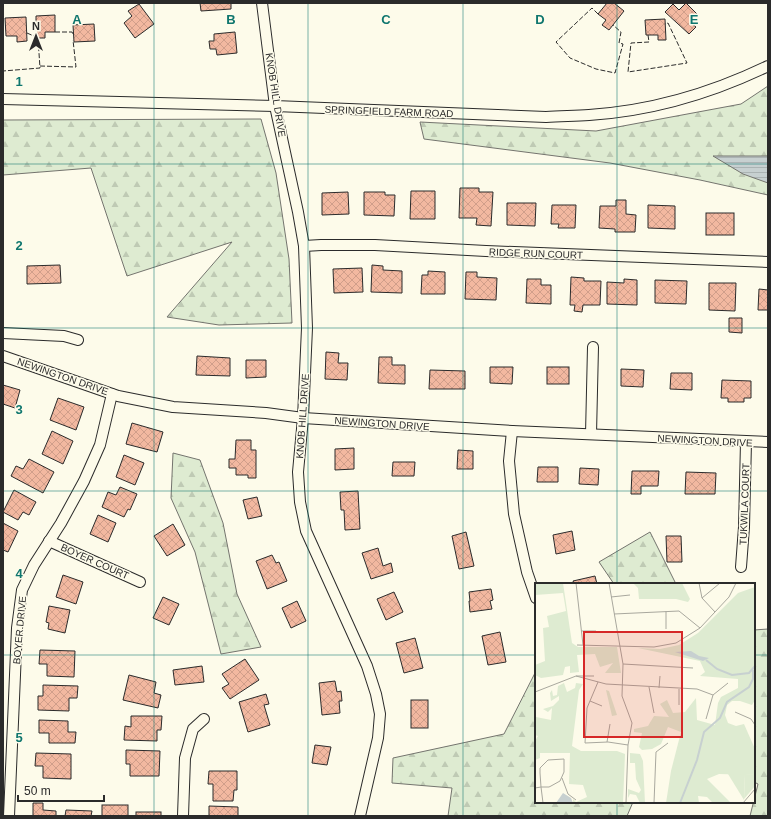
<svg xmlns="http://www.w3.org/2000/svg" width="771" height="819" font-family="Helvetica,sans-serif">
<defs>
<pattern id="forest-firs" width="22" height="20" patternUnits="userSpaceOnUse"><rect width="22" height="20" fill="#deebd1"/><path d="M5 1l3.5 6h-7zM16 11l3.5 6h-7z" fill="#bfcab4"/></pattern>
<pattern id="water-rules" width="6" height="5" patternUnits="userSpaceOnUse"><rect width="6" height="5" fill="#c7d0d0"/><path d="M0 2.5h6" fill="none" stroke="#abb3b3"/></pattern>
<pattern id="building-cross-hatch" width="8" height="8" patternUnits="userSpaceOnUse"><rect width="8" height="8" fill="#f2b8a0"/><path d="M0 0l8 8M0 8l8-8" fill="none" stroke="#d09e8a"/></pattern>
</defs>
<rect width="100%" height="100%" fill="#fdfbea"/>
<g fill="url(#forest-firs)" stroke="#74746e">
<polygon points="768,86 768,195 700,180 610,163 424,139 420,122 596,131 741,104"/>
<polygon points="261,119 276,173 289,259 292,323 219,325 167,317 232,242 127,276 91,168 3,175 3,120"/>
<polygon points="173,453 200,460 223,523 237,594 261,647 221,654 195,552 171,498"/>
<polygon points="650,532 676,584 614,584 599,562"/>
<polygon points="768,629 768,816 750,816 758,784 754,782 754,630"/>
<polygon points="536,671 536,802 633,802 627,816 448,816 452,788 392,783 393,758 504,734"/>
</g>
<polygon fill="url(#water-rules)" stroke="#74746e" points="713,156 768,156 768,183 743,174"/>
<g fill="url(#building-cross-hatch)" stroke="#2b2b2b">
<polygon points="200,3 231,3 231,9 201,11"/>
<polygon points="607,3 614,3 624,11 609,30 602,25 606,20 598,14"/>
<polygon points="686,3 698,15 691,23 696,27 689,34 665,12 673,4 679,10"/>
<polygon points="139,4 154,24 135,38 124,23 132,16 128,11"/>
<polygon points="55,15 55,32 45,32 45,38 36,38 36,16"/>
<polygon points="26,17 27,41 17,42 17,36 6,36 5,18"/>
<polygon points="665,19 666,40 658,40 658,35 646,35 645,20"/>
<polygon points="94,24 95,41 74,42 73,25"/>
<polygon points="235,32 237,53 217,55 216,49 210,49 209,41 214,41 214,34"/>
<polygon points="460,188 479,188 479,192 493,192 491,226 476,225 477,218 459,218"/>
<polygon points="411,191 435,191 435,219 410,219"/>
<polygon points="348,192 349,214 322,215 322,193"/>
<polygon points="364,192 385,192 385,195 395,195 394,216 364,215"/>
<polygon points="616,200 626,200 626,214 636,215 635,232 615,232 615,229 599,228 600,206 616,206"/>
<polygon points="507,203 536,203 535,226 507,225"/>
<polygon points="552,205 576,205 575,228 558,228 559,224 551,224"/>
<polygon points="648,205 675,206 675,229 648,228"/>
<rect x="706" y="213" width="28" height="22"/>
<polygon points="60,265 61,283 27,284 27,266"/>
<polygon points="372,265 383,266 383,270 402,271 402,293 371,292"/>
<polygon points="362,268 363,292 334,293 333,269"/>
<polygon points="428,271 445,272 445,294 421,294 422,275 428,275"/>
<polygon points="466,272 477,272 477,277 497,278 496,300 465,299"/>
<polygon points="571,277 584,278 584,281 601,281 600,305 583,305 582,312 574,311 575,305 570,305"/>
<polygon points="527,279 541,279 541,285 551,285 551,304 526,303"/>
<polygon points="624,279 637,280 637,305 607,304 607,282 624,283"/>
<polygon points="655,280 687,281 686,304 655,303"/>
<polygon points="709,283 736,283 735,311 709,310"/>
<polygon points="759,289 768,290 768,310 758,310"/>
<polygon points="729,318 742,318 742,333 729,332"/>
<polygon points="326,352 339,353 338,363 348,363 347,380 325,379"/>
<polygon points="197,356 230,358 230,376 196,375"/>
<polygon points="379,357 392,357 392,365 405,365 405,384 378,383"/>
<polygon points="246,360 266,360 266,377 246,378"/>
<polygon points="490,367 513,367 512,384 490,383"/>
<rect x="547" y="367" width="22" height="17"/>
<polygon points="621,369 644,370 643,387 621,386"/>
<polygon points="430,370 465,371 465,389 429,389"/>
<polygon points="671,373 692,373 692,390 670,389"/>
<polygon points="722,380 751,381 751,398 744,398 744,402 728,402 728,398 721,398"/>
<polygon points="3,385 20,390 15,408 3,404"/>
<polygon points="58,398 84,407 76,430 50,420"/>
<polygon points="132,423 163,432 157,452 126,444"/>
<polygon points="52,431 73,441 63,464 42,454"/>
<polygon points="236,440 251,440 251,450 256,450 256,478 248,478 248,475 236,475 236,468 229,468 229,459 235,459"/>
<polygon points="354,448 354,469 335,470 335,449"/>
<polygon points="458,450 473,451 473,469 457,469"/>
<polygon points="124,455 144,463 135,485 116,477"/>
<polygon points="29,459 54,472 43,493 11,476 16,466 23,469"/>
<polygon points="393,462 415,462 414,476 392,476"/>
<polygon points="538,467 558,467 558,482 537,482"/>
<polygon points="580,468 599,469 598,485 579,484"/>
<polygon points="632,471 659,471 658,486 641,486 641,494 631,494"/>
<polygon points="686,472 716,473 715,494 685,494"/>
<polygon points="120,487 137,494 130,510 128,509 124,517 102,507 108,492 116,495"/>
<polygon points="14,490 36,502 29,515 23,512 18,520 3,512"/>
<polygon points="358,491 360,529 345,530 344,510 341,510 340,492"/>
<polygon points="257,497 262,516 248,519 243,500"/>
<polygon points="98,515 116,523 108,542 90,534"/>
<polygon points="3,523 18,531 8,552 3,550"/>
<polygon points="173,524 185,545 167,556 154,536"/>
<polygon points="572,531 575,550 556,554 553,535"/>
<polygon points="466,532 474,566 459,569 452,536"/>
<polygon points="666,536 681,536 682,562 667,562"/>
<polygon points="378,548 383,566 391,563 393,572 371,579 362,553"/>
<polygon points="272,555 276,563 279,562 287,581 267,589 256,561"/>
<polygon points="63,575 83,582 76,604 56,597"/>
<polygon points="595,576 597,584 574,584 573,581"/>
<polygon points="491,589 493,600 490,601 492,609 470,612 469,601 470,601 469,592"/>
<polygon points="394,592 403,612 386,620 377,599"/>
<polygon points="163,597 179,604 169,625 153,618"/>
<polygon points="297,601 306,621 291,628 282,608"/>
<polygon points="49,606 70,610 65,633 48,629 49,623 46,622"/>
<polygon points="500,632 506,662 488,665 482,636"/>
<polygon points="415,638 423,668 404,673 396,643"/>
<polygon points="40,650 75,651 74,677 47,676 47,664 39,664"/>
<polygon points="245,659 259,680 230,699 222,688 229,684 222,674"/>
<polygon points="202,666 204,682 175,685 173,670"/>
<polygon points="129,675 156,682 154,693 161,695 158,708 123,700"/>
<polygon points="335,681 337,692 341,691 342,701 339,701 340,713 322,715 319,683"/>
<polygon points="43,685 78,686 77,698 69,698 69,711 38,710 38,696 43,696"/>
<polygon points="266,694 269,704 264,705 270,725 248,732 239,702"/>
<rect x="411" y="700" width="17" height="28"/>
<polygon points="131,716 162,716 161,730 157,730 157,741 124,740 125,726 131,727"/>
<polygon points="39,720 68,721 68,732 76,732 75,743 49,743 49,733 39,733"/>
<polygon points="315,745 331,747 327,765 312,763"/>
<polygon points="126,750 160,751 159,776 130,776 130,764 126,764"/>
<polygon points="36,753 71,754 71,779 43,778 43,766 35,766"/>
<polygon points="209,771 237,771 237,790 234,790 233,801 213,801 213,784 208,784"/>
<polygon points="33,803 43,803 43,810 56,811 56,816 33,816"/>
<rect x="102" y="805" width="26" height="11"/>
<polygon points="209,806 238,807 238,816 209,816"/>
<polygon points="66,810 92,811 91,816 65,816"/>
<rect x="136" y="812" width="25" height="4"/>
</g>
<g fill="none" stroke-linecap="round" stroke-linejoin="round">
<g stroke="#2b2b2b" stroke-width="12">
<g id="street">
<polyline points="262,3 275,106 298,212 304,246 307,328 303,418 298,472 300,502 306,531 367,666 376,694 380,714 378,738 360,816"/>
<path d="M3,99l272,7 271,11c14,-1 28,-1 43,-2 62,-4 123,-22 179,-49"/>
<polyline points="304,246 321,245 375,245 486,251 768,262"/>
<polyline points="3,333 64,336 78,340"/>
<polyline points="3,356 118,396 173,407 266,413 303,418 512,431 768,442"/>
<polyline points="512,431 509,461 514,514 527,572 536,598"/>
<polyline points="591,434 593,347"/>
<polyline points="49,541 140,582"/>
<polyline points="741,567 744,527 746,442"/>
<polyline points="9,816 17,628 22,590 34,565 61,523 84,481 100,445 112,394"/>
<polyline points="183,816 185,758 193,729 204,719"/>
</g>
</g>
<use href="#street" stroke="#fdfbea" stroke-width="10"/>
<g stroke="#2b2b2b" stroke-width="1" stroke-dasharray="5 2" stroke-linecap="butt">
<polyline points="598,14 592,8 556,42 570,58 596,69 615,73 623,44 619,43 621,32 613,25"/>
<polyline points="55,32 72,32 73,34"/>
<polyline points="27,33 36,37"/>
<polyline points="648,35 649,42 631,43 628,72 687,63 668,23 665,24"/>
<polyline points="40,66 76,67 73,40"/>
<polyline points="3,69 3,71 40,68 38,38"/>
</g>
</g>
<path fill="none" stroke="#0f766e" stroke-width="1" stroke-opacity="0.55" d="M154,3v813M308,3v813M463,3v813M617,3v581M3,164h765M3,328h765M3,491h765M3,655h533M754,655h14M617,802v14"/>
<g text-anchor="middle" stroke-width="3" stroke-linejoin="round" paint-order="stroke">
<g font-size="10" fill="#2b2b2b" stroke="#fdfbea">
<text transform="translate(276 95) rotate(81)" y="4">KNOB HILL DRIVE</text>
<text transform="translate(389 111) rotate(2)" y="4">SPRINGFIELD FARM ROAD</text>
<text transform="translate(536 253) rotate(2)" y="4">RIDGE RUN COURT</text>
<text transform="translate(63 376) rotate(19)" y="4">NEWINGTON DRIVE</text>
<text transform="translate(302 416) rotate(-86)" y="4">KNOB HILL DRIVE</text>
<text transform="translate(382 423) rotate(4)" y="4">NEWINGTON DRIVE</text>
<text transform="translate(705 440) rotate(3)" y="4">NEWINGTON DRIVE</text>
<text transform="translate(744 504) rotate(-88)" y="4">TUKWILA COURT</text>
<text transform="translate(95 561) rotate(24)" y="4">BOYER COURT</text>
<text transform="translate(19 630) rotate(-85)" y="4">BOYER DRIVE</text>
</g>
</g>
<g transform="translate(535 583)">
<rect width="220" height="220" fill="#fdfbea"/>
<path d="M193,191h17l-1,26z" fill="#deebd1"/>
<path d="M0,0h28l9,60 6,4h39l4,26h-16l8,-10 -13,4 -5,-13 -18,1 2,17 -9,1v-7l-5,1 -2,8 -22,3 -6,-3v-10l10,-4 -2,-33 6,-1 -2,-11 19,-5 -3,-18 -28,2zM98,0h49l8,16 -2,3 -12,-3h-37l-1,-11zM220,4v113l-3,5 -12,-4h-8l-5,4 -2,10 3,8 8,3 8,-2 11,25v26l-36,-1 -12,5 24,24h-18l-6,-6 -9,-1 1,7h-33l5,-32 10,-39 -13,-5 -7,17 -9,5 -10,1 -3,-3 3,-14 -8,-1v-3l14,-3 6,-10 15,1 -9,-13 7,-4 6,13 12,-1 11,-14 1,22 18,5 3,-22 3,-6 17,-9v-9l-38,-3 5,-4 -5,-11 -62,-13 22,1 19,-4 19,-12 40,-40zM29,100l3,9 8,-4 1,-5 7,1 -4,6 -7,56 9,5h36l8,3 -2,49h-50v-4l3,3 11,-5 -4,-12 -14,-1 1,-31h-30v5l-5,2v-19l3,-5 -3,-1v-23l1,5 15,3 1,-12 -4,4 -5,-3 10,-3 6,-6v-4l-8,5 -1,-8 2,-3 1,6 4,-1 1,-9zM71,107l3,1 8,24 -5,1zM95,170l10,1 3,7 2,42h-5l-4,-8 -6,-1 -2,4v-9l11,4 2,-3 -5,-11 -1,-16h-5z" fill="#deebd1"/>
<path d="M210,191l10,1v11l-11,13z" fill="#deebd1"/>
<path d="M156,68l8,5 10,2 -6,3 -28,-9zM28,210l8,5 2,5h-17z" fill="#c7d0d0"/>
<path fill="none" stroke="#c7d0d0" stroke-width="2" d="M171,77l11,9 15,6 17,-2 6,-7M145,220l17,-43 7,-28 16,-14 7,-16 22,-15 4,-8v-9"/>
<path fill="none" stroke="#a9a89e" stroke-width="1" d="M41,0l7,62M74,0l14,81 -1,32 10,27 -4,22 -2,58M164,0l3,15 13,14M76,14l19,-2M167,15l18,-15M131,28v18M79,31l65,-3 21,17M46,48h15M42,62l77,2 22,-4 24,-15 29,-31 7,-14M88,81l70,4M41,93l30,8 91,5 16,6M63,99l-11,26 -2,35 23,-1 20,3M114,104l5,26M124,105l1,-12M0,109l41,-16h18M55,118l12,5M144,122v-16M200,129l16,7 4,6M171,136l7,-24 15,-12M72,159l3,-18M27,195l6,16 8,6M0,205l6,-1h8l2,-1 9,-5 4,-9v-13l-16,1 -8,8v5l1,14 2,16M119,220l2,-51 12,-9M208,220l12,-14"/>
<path fill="#d62828" fill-opacity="0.15" stroke="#d62828" stroke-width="2" d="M49,49h98v105h-98z"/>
<rect width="220" height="220" fill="none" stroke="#2b2b2b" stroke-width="2"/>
</g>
<g font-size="13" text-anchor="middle" font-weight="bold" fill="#0f766e" stroke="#fdfbea" stroke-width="3" stroke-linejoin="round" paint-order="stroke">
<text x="77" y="24">A</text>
<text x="231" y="24">B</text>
<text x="386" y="24">C</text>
<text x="540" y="24">D</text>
<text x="694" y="24">E</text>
<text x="19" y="86">1</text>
<text x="19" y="250">2</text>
<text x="19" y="414">3</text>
<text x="19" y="578">4</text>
<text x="19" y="742">5</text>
</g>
<rect width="771" height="819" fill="none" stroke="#2b2b2b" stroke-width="8"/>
<g transform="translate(36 36)" stroke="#fdfbea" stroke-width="3" paint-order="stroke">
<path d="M0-3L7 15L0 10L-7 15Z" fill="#2b2b2b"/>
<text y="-6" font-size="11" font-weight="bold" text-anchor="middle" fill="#2b2b2b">N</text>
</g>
<path d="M18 795v6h86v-6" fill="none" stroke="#2b2b2b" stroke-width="2"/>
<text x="24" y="795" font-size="12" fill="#2b2b2b" stroke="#fdfbea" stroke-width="3" paint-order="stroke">50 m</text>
</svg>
